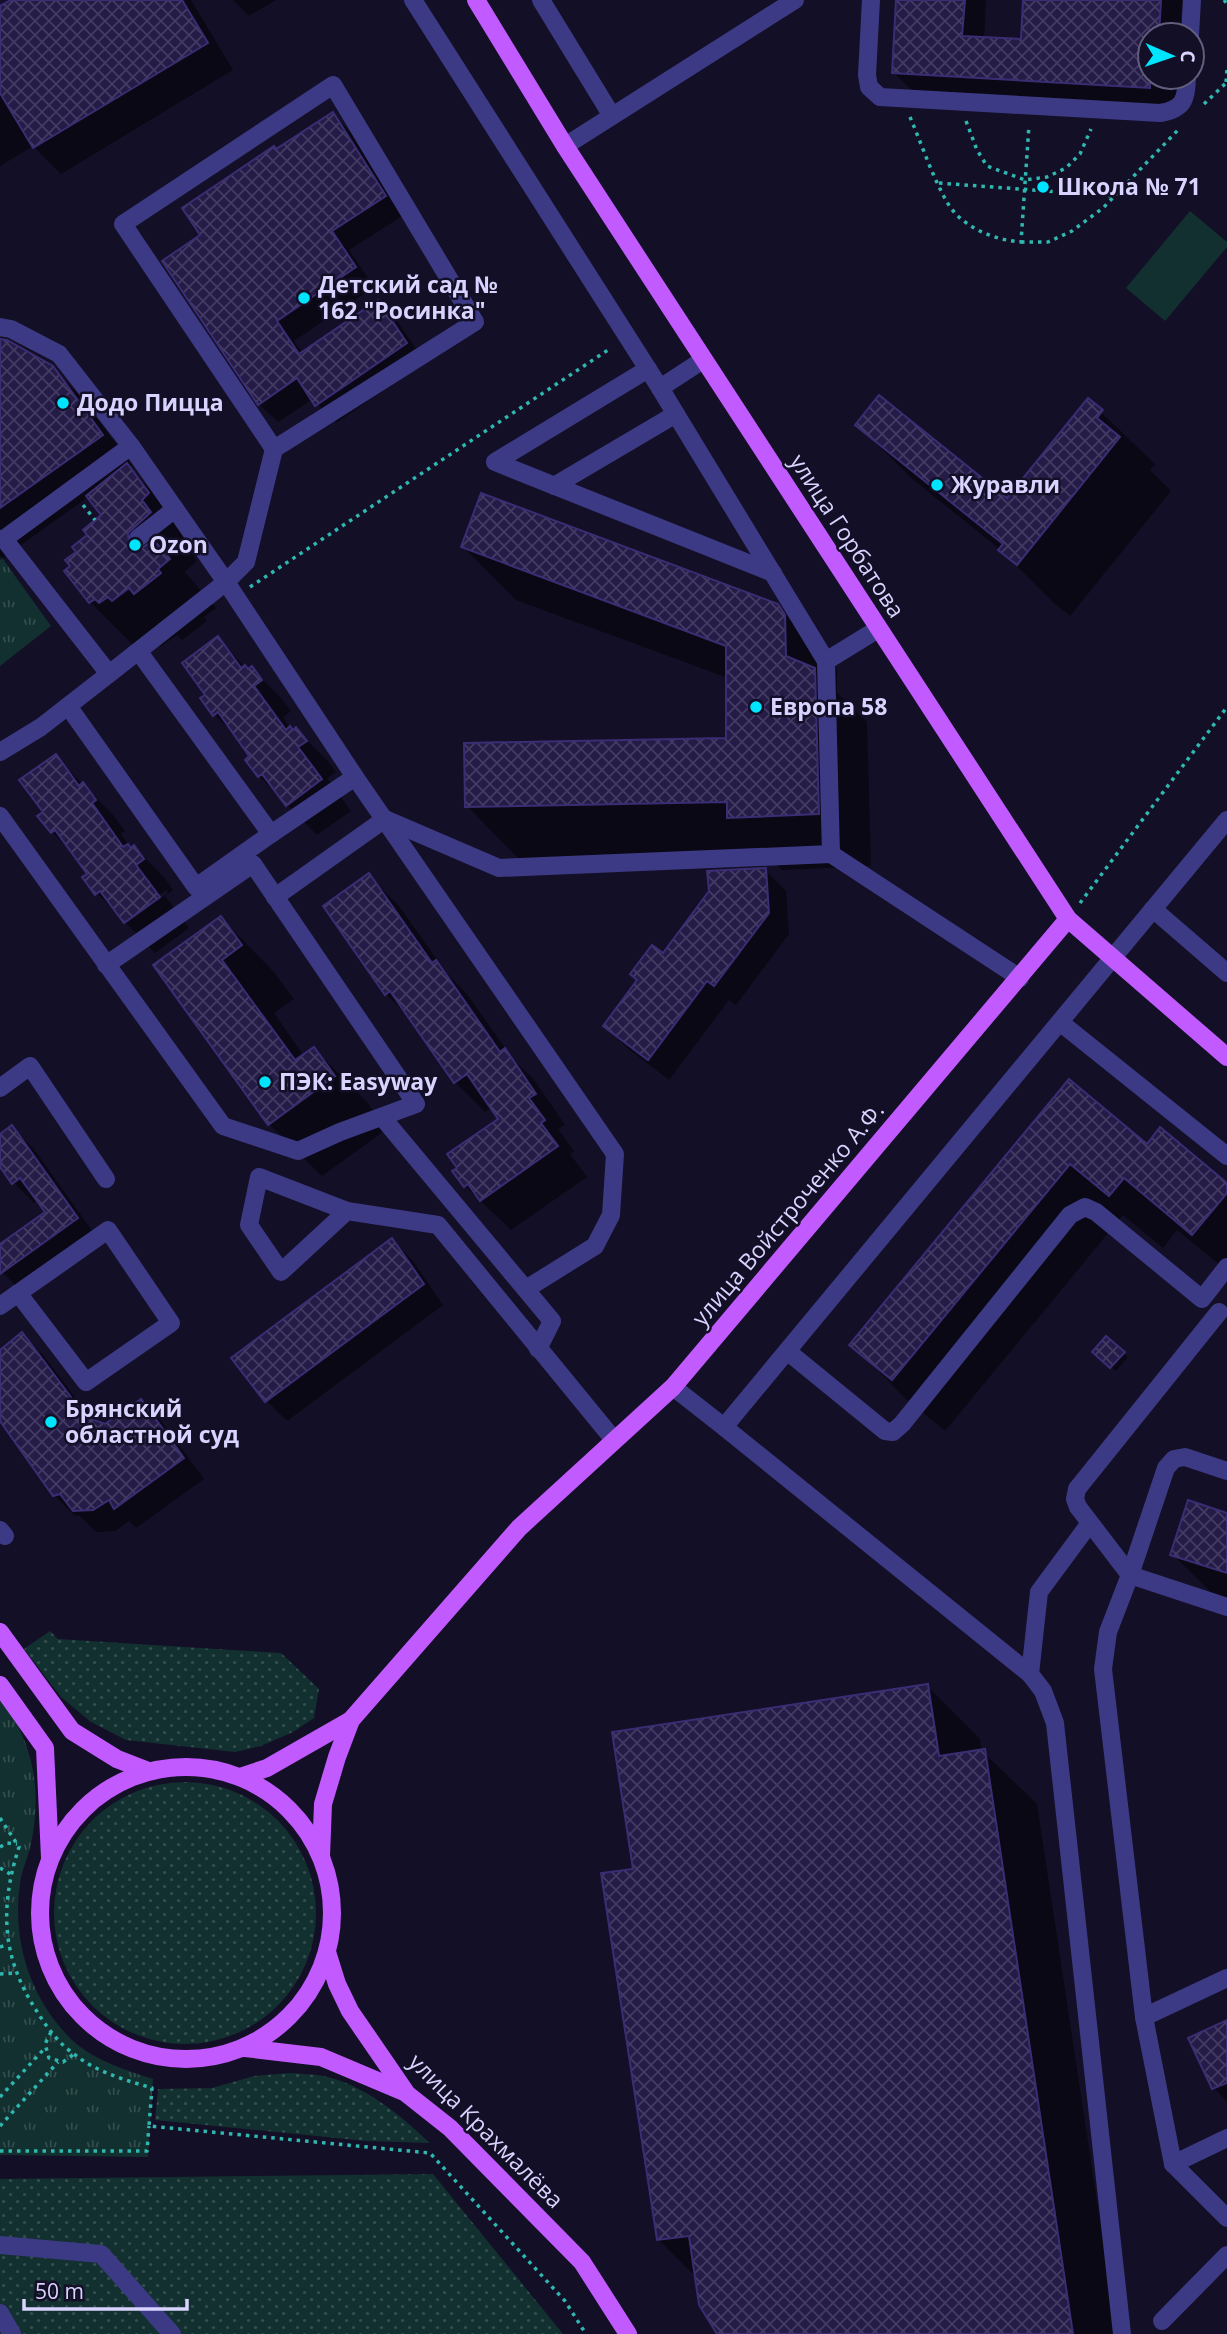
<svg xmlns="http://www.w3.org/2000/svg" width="1227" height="2334" font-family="'Open Sans',sans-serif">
<defs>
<pattern id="grass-dots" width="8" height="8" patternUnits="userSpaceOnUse" patternTransform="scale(1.75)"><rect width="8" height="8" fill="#12302f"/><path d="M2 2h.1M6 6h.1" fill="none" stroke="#344d4e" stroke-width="1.8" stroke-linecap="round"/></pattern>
<pattern id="park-tufts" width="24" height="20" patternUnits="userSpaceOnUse" patternTransform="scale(1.75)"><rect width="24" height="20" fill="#12302f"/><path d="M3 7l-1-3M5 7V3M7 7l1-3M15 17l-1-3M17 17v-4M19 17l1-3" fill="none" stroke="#344d4e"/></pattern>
<pattern id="building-cross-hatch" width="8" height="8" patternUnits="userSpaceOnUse" patternTransform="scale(1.75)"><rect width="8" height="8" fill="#241b47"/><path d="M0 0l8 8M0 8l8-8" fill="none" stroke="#433b63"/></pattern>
</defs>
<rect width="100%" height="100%" fill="#130f26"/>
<g fill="url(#grass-dots)">
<polygon points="50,1631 58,1639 281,1653 319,1689 314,1718 293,1732 261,1746 235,1752 126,1740 91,1722 61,1697 24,1649"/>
<circle cx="185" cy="1913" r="131"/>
<path d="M290,2073c11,1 23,1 33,3 41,8 78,40 107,67l-64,-2 -211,-21 3,-31 54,-1 42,-12z"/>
<polygon points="433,2174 563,2334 0,2334 0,2179"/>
</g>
<g fill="url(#park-tufts)">
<polygon points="0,555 51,626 0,666"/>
<path d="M0,1697c34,45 43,96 30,151 -3,12 -9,24 -10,36 -8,55 9,111 48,152 20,22 57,34 85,43l-5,78 -148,-2z"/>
</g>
<polygon fill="#12302f" points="1190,211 1227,242 1227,247 1165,321 1126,288"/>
<g fill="#0007" fill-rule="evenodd">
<polygon points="14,0 191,0 233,70 61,174 33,146 0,166 0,8"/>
<polygon points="233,0 276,0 249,16"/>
<polygon points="898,0 986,0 984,39 1022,41 1025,0 1182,0 1180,35 1150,35 1150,77 1178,77 1176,108 915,93 894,73"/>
<polygon points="333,114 351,133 404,215 349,250 374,287 294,341 303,354 378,302 397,321 425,362 336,423 313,399 278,422 259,404 202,236 277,151"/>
<polygon points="0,342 52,368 83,399 132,466 129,468 174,513 195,542 188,548 197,561 185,572 216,608 204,617 207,621 182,640 177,635 160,647 156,643 138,650 90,602 66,571 73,566 78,552 104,515 88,497 0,560"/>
<polygon points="1088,400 1155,464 1150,470 1171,491 1070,616 1053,602 1002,551 910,477 858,425 1007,501"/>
<polygon points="463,547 777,606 830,659 837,669 837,693 867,722 871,866 782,870 766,854 519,859 467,806 728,740 728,678 516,600"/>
<polygon points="218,639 249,671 252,669 282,699 291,711 283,717 293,732 296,730 327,760 336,772 327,778 351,811 317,835 259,776 252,756 241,741 214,714 207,695"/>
<path d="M55,756l58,59 12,16 -4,3 10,15 3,-2 30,30 9,13 -8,6 24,32 -34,25 -58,-60 -7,-19 -11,-15 -27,-27 -7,-19zM166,890l2,3 -40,29 -2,-2z"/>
<polygon points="765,870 786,891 789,934 736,1005 729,1000 669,1080 626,1047 605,1026 639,981 663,955"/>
<polygon points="369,876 399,906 445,971 466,993 513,1059 535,1081 565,1125 558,1129 574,1151 570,1154 587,1177 511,1230 465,1186 500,1119 492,1107 485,1112 455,1082 411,1019 386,994"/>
<polygon points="221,918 273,971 294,999 274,1013 304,1056 314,1049 366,1101 387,1129 322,1176 269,1124 155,966"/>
<polygon points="1069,1081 1147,1146 1227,1185 1227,1271 1177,1230 1163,1248 1123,1215 945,1431 904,1397 852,1344"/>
<polygon points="12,1127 33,1148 98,1239 23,1293 0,1270 0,1246 47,1212 38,1200 34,1203 13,1182 0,1164 0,1136"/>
<polygon points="392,1240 413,1261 443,1305 287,1421 266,1400"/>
<polygon points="22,1334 43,1355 93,1421 106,1426 141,1401 162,1422 204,1479 136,1528 129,1521 115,1531 96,1532 79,1515 75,1516 54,1495 0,1418 0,1352"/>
<polygon points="1123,1353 1128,1357 1116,1371 1099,1357"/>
<polygon points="1227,1515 1227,1608 1172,1554"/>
<polygon points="927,1686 980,1739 982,1751 1037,1804 1117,2334 719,2334 697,2278 658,2239 635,1870"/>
<polygon points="1227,2022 1227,2102 1214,2088 1191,2039"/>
</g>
<g fill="url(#building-cross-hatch)" stroke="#3b2d73" stroke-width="2">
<polygon points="11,0 182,0 208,43 33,148 0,93 0,6"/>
<polygon points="896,0 965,0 962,36 1021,39 1023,0 1161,0 1159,35 1150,35 1150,88 892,73"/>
<polygon points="333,112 386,196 332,231 356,267 277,321 299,354 378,300 407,343 315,406 297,378 258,405 162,261 200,235 182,208 274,146 276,149"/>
<polygon points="0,339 7,340 53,366 103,435 0,508"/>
<polygon points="879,395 1007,498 1088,398 1103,410 1097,418 1120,437 1017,565 998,550 1003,544 855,425"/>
<polygon points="127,463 149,493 142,500 151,512 128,533 129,544 134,549 140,549 154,540 170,559 158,569 161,573 134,594 129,588 112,601 108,597 99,603 95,599 89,603 64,571 70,566 65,560 76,552 72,547 87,535 83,530 101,515 86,496"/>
<polygon points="481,493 778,604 785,615 786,656 815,668 819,814 727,818 727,802 465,807 464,743 726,738 726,646 461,547"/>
<polygon points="218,636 241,668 245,665 248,669 252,666 262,680 254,686 286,730 290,726 293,730 296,727 307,741 298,747 322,779 286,806 262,774 258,777 245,760 249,756 218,712 213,716 200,698 205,695 182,663"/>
<polygon points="56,754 79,786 83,782 96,800 92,803 123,847 128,844 131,848 134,845 144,859 136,865 160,897 124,923 100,891 95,895 82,877 87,874 55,830 51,833 37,816 43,812 19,780"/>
<polygon points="766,868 769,913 714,986 707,981 648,1060 603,1026 637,980 630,974 652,945 663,953 709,891 707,871"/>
<polygon points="369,873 432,963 436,960 500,1052 505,1048 536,1094 529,1098 545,1120 541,1123 558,1146 480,1201 468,1184 464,1187 452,1171 457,1168 447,1154 498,1119 467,1074 454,1083 390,991 385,995 323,906"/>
<polygon points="221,916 242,945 222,960 295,1060 314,1047 335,1076 268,1125 153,965"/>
<polygon points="1069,1079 1147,1144 1160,1127 1227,1183 1227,1193 1192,1235 1124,1178 1109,1196 1070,1164 892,1380 849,1345"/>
<polygon points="12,1125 78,1218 0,1274 0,1244 45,1212 20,1178 12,1184 0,1167 0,1134"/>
<polygon points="392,1238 424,1284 265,1402 231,1358"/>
<polygon points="22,1332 86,1417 105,1424 141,1399 184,1458 114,1509 109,1500 93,1510 73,1511 60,1494 53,1496 0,1421 0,1350"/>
<polygon points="1106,1336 1125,1352 1110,1368 1092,1352"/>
<polygon points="1188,1500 1227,1513 1227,1573 1170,1555"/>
<polygon points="928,1684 939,1756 985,1749 1073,2334 717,2334 699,2305 689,2236 657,2240 601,1873 633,1869 612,1732"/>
<polygon points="1227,2020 1227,2083 1212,2089 1188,2038"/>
</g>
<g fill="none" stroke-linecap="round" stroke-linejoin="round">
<g stroke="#2fb8b0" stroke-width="3.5" stroke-dasharray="3.5 5" stroke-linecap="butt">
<polyline points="1224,0 1227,4"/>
<polyline points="1226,82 1227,69"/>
<polyline points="1204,104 1227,82"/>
<path d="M910,117c12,28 22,59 37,85 14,25 47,38 74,40l8,-117"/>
<polyline points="966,121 977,150 987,166 1025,180 1047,177 1066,168 1080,154 1091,129"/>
<polyline points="939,183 1113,196"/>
<polyline points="1021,242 1048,242 1072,231 1103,208 1178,130"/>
<polyline points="83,505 95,520"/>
<polyline points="250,587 611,348"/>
<polyline points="1080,903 1227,707"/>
<path d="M0,1818l19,29c-19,59 -18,109 17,163 10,16 22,33 38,44 22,18 51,26 78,34l-3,38 281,27 135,148 21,33"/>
<polyline points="0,1847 7,1843 17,1844"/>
<polyline points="0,1868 10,1874"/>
<polyline points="0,1947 8,1944"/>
<polyline points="0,1974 17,1973"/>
<polyline points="51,2032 45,2044 49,2058 63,2062 74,2054"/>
<polyline points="0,2097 44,2049"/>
<polyline points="0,2126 58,2062"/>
<polyline points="0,2151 147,2151 149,2126"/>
</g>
<g stroke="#3d3a85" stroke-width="18">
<polyline points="413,0 660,388"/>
<polyline points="541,0 612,116"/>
<path d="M871,0l-4,75 2,12 11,10 280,16c24,-4 26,-13 27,-36"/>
<polyline points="1190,35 1192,0"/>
<polyline points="565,146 795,0"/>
<polyline points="0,327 11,329 59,354 131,446"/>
<polyline points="703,360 660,388 826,661"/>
<polyline points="648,369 495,462 773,573"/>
<polyline points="554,486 676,414"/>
<polyline points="138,538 175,509"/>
<polyline points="0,539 4,539 109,674 41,727 0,752"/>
<polyline points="4,539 131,446 226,582 109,674"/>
<polyline points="139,652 271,834 355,777 226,582 246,562 274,449 123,224 333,85 475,322 274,449"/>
<polyline points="68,706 196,887 271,834"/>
<polyline points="355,777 615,1154 611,1215 595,1246 526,1289"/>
<polyline points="0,816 223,1126 298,1151 340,1132 416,1104 253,864 106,965"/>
<polyline points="831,854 826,661 878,629"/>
<polyline points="275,897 385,819 499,868 831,854 1020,978"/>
<polyline points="1153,909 1227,973"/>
<polyline points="1061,1023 1227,1156"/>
<polyline points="0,1088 30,1066 106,1179"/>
<polyline points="382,1117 552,1321 538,1349"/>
<polyline points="347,1211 281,1272 249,1225 259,1177 347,1211 438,1225 614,1440"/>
<polyline points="0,1306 108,1230 171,1323 86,1382 18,1293"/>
<polyline points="1219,1312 1077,1489 1075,1499 1078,1507 1130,1575 1108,1632 1103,1669 1144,2017 1173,2164 1227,2218"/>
<polyline points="787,1351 1227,820"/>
<polyline points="673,1387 724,1427 787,1351 885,1431 893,1432 902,1424 1070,1215 1085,1207 1096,1212 1202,1299 1227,1267"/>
<polyline points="724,1427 1030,1674 1039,1592 1090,1523"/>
<polyline points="1227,1471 1185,1457 1174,1459 1166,1468 1130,1575 1227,1607"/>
<polyline points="0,1530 5,1536"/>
<polyline points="1030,1674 1043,1691 1055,1723 1122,2334"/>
<polyline points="1144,2017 1227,1978"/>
<polyline points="1173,2164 1227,2138"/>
<polyline points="0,2245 101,2254 172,2334"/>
<polyline points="0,2313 12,2334"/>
<polyline points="1162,2321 1227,2255"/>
</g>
<g stroke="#c25bff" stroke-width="18">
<polyline points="476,0 565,146 1068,919 1227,1057"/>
<polyline points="0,1632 72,1731 117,1759 148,1771"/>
<polyline points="0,1685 45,1748 50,1858"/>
<circle cx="186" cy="1913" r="146"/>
<polyline points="240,1777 267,1768 351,1720 519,1528 673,1387 1068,919"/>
<polyline points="321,1856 323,1804 337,1757 351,1720"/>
<polyline points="327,1952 337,1984 350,2011 407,2094 450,2128 582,2262 628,2334"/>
<polyline points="245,2048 321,2057 404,2092"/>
</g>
</g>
<g fill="#00e5ff" stroke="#130f26" stroke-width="2.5">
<circle cx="1043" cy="187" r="7"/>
<circle cx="304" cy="298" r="7"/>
<circle cx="63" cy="403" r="7"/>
<circle cx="937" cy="485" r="7"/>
<circle cx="135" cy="545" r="7"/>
<circle cx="756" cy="707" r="7"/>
<circle cx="265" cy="1082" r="7"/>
<circle cx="51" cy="1422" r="7"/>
</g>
<g text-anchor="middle" stroke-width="5" stroke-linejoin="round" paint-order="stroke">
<g font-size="23" font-weight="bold" fill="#d9d4ff" stroke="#130f26" text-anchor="start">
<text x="1057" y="195">Школа № 71</text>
<text x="318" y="293">Детский сад №<tspan x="318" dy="26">162 "Росинка"</tspan></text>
<text x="77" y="411">Додо Пицца</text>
<text x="951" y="493">Журавли</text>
<text x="149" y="553">Ozon</text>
<text x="770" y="715">Европа 58</text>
<text x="279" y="1090">ПЭК: Easyway</text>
<text x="65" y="1417">Брянский<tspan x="65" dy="26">областной суд</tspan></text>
</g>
<g font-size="23" fill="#d9d4ff" stroke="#130f26">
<text transform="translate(847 536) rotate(57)" y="8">улица Горбатова</text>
<text transform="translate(788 1214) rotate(-50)" y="8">улица Войстроченко А.Ф.</text>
<text transform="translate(486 2131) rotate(45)" y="8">улица Крахмалёва</text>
</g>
</g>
<g transform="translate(1171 56) rotate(92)"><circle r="33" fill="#130f26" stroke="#625e7d" stroke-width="2"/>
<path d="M0-5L12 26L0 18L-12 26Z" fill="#00e5ff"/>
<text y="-10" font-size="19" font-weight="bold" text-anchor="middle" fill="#d9d4ff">С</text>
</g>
<path d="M24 2299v10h163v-10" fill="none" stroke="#d9d4ff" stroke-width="3.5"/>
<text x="35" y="2299" font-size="21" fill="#d9d4ff" stroke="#130f26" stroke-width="5" paint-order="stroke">50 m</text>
</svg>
